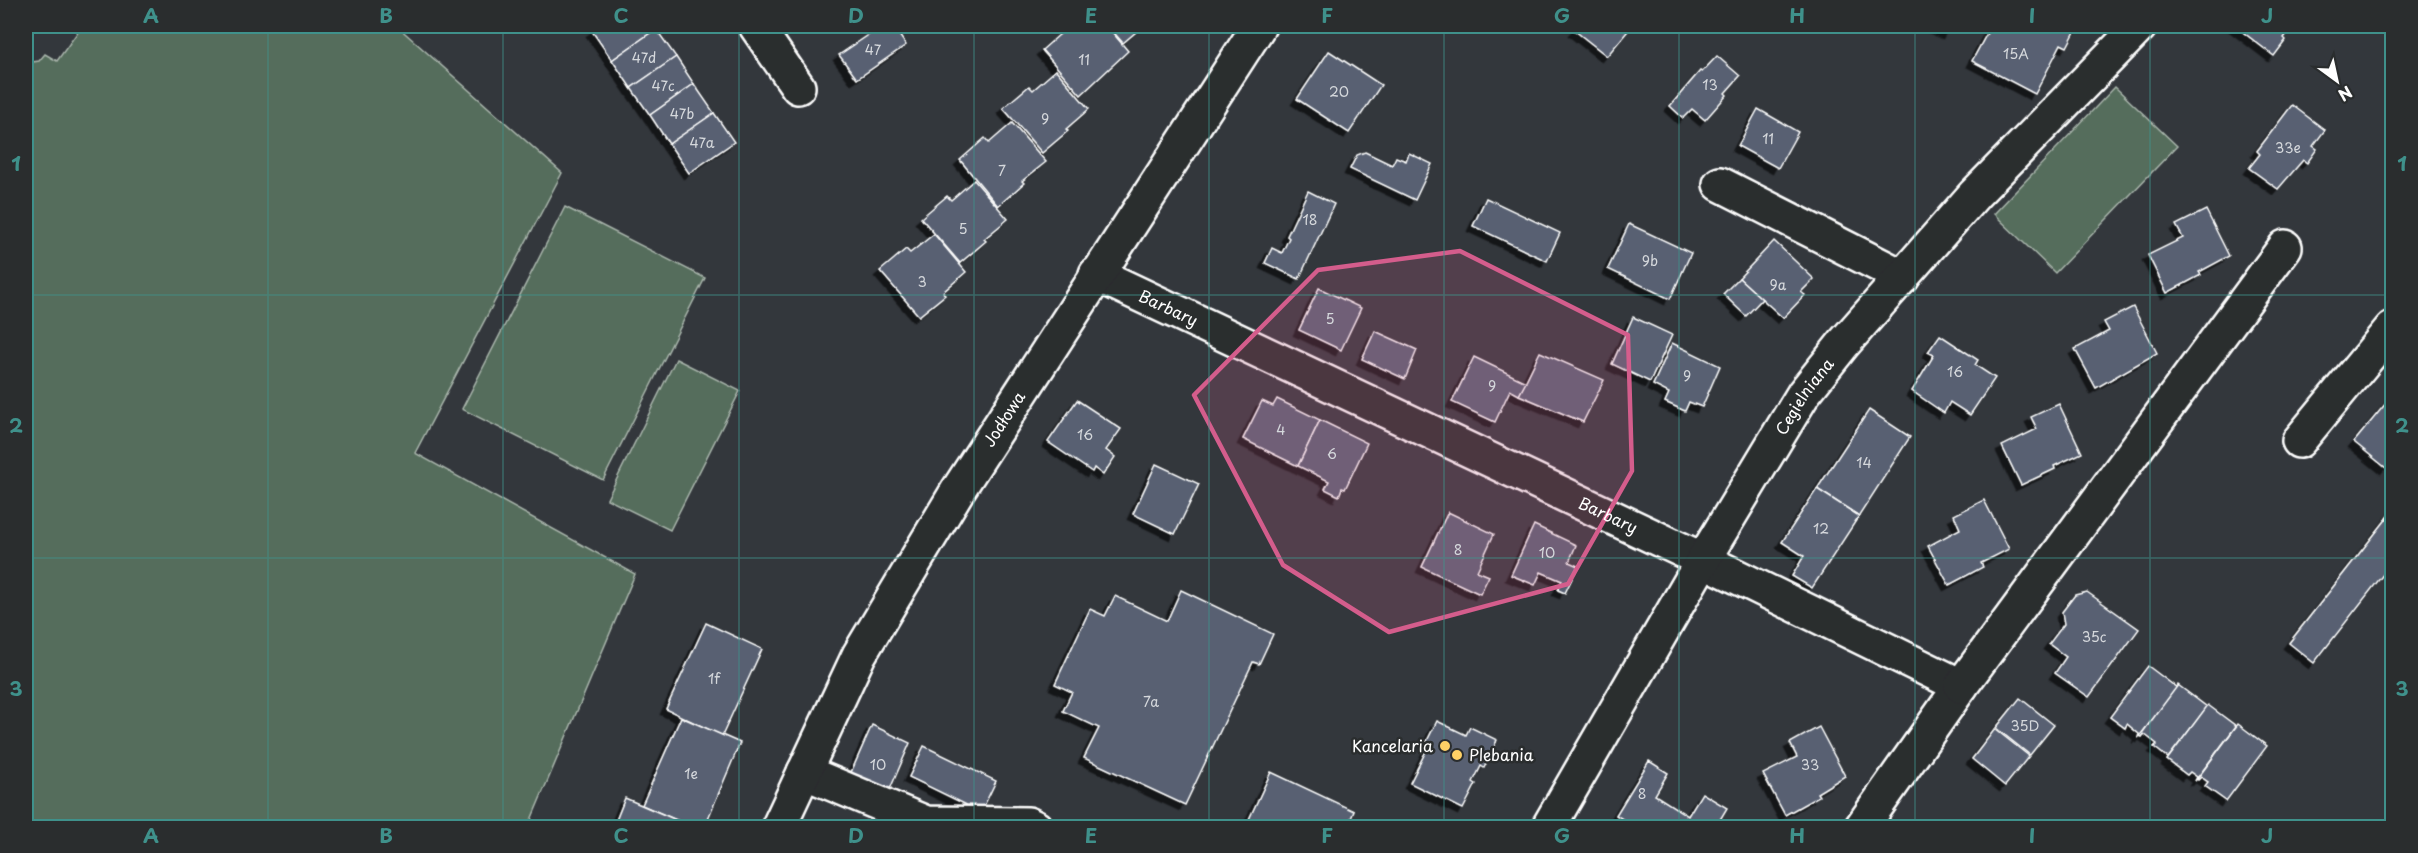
<svg xmlns="http://www.w3.org/2000/svg" width="2418" height="853" font-family="'Playpen Sans',sans-serif">
<defs>
<filter id="shadow"><feDropShadow dx="-5.5" dy="5.5" stdDeviation="0" flood-color="#0009"/></filter>
</defs>
<rect width="100%" height="100%" fill="#33373c"/>
<filter id="ink" filterUnits="userSpaceOnUse"><feTurbulence type="fractalNoise" baseFrequency=".0167" numOctaves="2"/><feDisplacementMap in="SourceGraphic" scale="12" xChannelSelector="R" yChannelSelector="G"/><feConvolveMatrix kernelMatrix="1 2 1 2 8 2 1 2 1" color-interpolation-filters="sRGB"/></filter>
<g filter="url(#ink)">
<g fill="#556d5b" stroke="#aab6ad" stroke-width="1.5">
<polygon points="82,26 397,26 562,173 415,453 635,574 528,827 26,827 26,63 39,61 45,54 57,61"/>
<polygon points="2115,87 2177,146 2055,273 1994,214"/>
<polygon points="565,207 705,278 603,480 462,409"/>
<polygon points="676,359 740,391 670,530 607,499"/>
</g>
<g fill="#586172" stroke="#fff" stroke-width="1.5" filter="url(#shadow)">
<polygon points="600,26 654,26 656,29 612,60 592,31"/>
<polygon points="882,26 893,26 906,45 857,79 839,55"/>
<polygon points="1080,26 1107,26 1128,51 1081,95 1042,50 1068,27 1072,32"/>
<polygon points="1108,26 1143,26 1123,43"/>
<polygon points="1578,26 1632,26 1607,56 1574,30"/>
<polygon points="1932,26 1952,26 1948,33"/>
<polygon points="1991,26 2078,26 2067,47 2061,44 2035,94 1972,61"/>
<polygon points="2235,26 2293,26 2284,38 2286,40 2274,56"/>
<polygon points="656,29 676,57 631,88 612,60"/>
<polygon points="1329,51 1381,85 1349,133 1297,99"/>
<polygon points="1717,56 1740,76 1725,93 1727,95 1705,120 1692,109 1683,118 1670,106 1700,71 1702,72"/>
<polygon points="676,57 694,84 650,115 631,88"/>
<polygon points="1056,70 1089,109 1066,129 1068,131 1042,153 1003,108 1029,86 1033,90"/>
<polygon points="694,84 714,113 669,144 650,115"/>
<polygon points="2292,105 2325,130 2313,146 2317,149 2307,163 2303,160 2278,189 2249,168 2260,154 2257,151"/>
<polygon points="1758,109 1798,132 1778,168 1738,146"/>
<polygon points="714,113 734,142 689,173 669,144"/>
<polygon points="1012,123 1046,162 1022,181 1024,183 998,206 960,160 985,138 989,143"/>
<polygon points="1365,152 1392,165 1396,157 1406,161 1409,153 1432,164 1415,200 1350,169 1357,155"/>
<polygon points="974,180 1008,219 984,239 986,241 960,263 921,218 947,196 951,200"/>
<polygon points="1308,191 1334,204 1299,279 1265,263 1272,248 1282,253 1289,238 1287,236"/>
<polygon points="1486,198 1560,233 1547,261 1473,226"/>
<polygon points="2206,210 2229,256 2199,272 2201,275 2167,293 2148,255 2183,238 2176,225"/>
<polygon points="1629,224 1691,253 1670,299 1608,269"/>
<polygon points="934,234 966,272 943,292 945,295 919,316 880,271 906,249 910,253"/>
<polygon points="1774,241 1814,279 1801,292 1805,295 1783,318 1739,278"/>
<polygon points="1739,278 1762,299 1746,316 1723,294"/>
<polygon points="1319,288 1361,308 1341,350 1299,330"/>
<polygon points="2133,307 2157,353 2096,388 2075,349 2109,331 2104,322"/>
<polygon points="1633,317 1672,335 1650,382 1612,364"/>
<polygon points="1375,331 1417,350 1405,379 1362,359"/>
<polygon points="1940,335 1978,360 1975,365 1995,378 1970,415 1950,402 1944,413 1912,391 1934,355 1928,352"/>
<polygon points="1672,343 1720,366 1702,407 1689,402 1685,411 1665,402 1669,393 1653,385"/>
<polygon points="1540,352 1604,380 1583,422 1519,395"/>
<polygon points="1474,357 1526,382 1519,395 1510,390 1495,422 1452,402"/>
<polygon points="2392,396 2392,464 2391,462 2386,468 2354,442"/>
<polygon points="1277,399 1320,420 1298,466 1243,439 1262,401 1273,406"/>
<polygon points="1077,400 1121,429 1106,450 1115,457 1103,475 1094,468 1092,472 1048,442"/>
<polygon points="2059,404 2082,453 2054,466 2055,469 2021,485 2002,446 2037,429 2031,417"/>
<polygon points="1869,410 1910,437 1859,516 1817,489"/>
<polygon points="1320,420 1367,443 1345,489 1342,488 1339,496 1325,489 1329,481 1298,466"/>
<polygon points="1156,464 1199,484 1175,534 1133,514"/>
<polygon points="1817,489 1859,516 1812,588 1792,576 1804,556 1782,542"/>
<polygon points="1984,500 2009,549 1981,563 1983,567 1949,585 1928,546 1960,529 1954,515"/>
<polygon points="1448,512 1494,534 1477,571 1489,576 1480,594 1422,567"/>
<polygon points="2392,512 2392,563 2314,663 2289,643"/>
<polygon points="1534,525 1576,545 1569,562 1578,566 1565,593 1558,590 1562,581 1541,572 1535,585 1511,575"/>
<polygon points="1181,590 1273,634 1259,664 1253,662 1185,805 1084,758 1099,728 1063,711 1072,692 1055,684 1090,609 1105,616 1115,596 1167,621"/>
<polygon points="2087,592 2139,629 2089,697 2055,673 2066,657 2049,644 2064,624 2062,612 2075,595"/>
<polygon points="706,623 762,649 722,736 666,709"/>
<polygon points="2148,666 2177,688 2138,738 2139,734 2127,724 2125,728 2110,717"/>
<polygon points="2178,685 2207,707 2168,758 2154,747 2157,744 2144,734 2142,737 2140,736"/>
<polygon points="2020,698 2054,725 2030,755 1996,728"/>
<polygon points="2208,705 2236,726 2195,781 2197,777 2190,772 2187,775 2167,760"/>
<polygon points="681,717 740,743 704,828 694,828 642,805"/>
<polygon points="1437,721 1466,735 1470,727 1497,740 1484,768 1481,766 1473,782 1476,784 1463,809 1410,783 1429,745 1426,743"/>
<polygon points="2238,724 2267,746 2226,801 2205,786 2208,782 2201,777 2198,780 2197,779"/>
<polygon points="872,725 910,743 884,803 845,786"/>
<polygon points="1819,727 1845,776 1817,793 1819,796 1785,815 1763,774 1797,757 1790,743"/>
<polygon points="1995,729 2029,756 2005,786 1972,759"/>
<polygon points="924,746 996,781 981,812 909,777"/>
<polygon points="1649,761 1668,773 1655,795 1688,816 1702,793 1727,808 1715,828 1619,828 1624,820 1616,815"/>
<polygon points="1271,772 1354,811 1347,828 1245,828"/>
<polygon points="625,798 681,822 678,828 613,828"/>
</g>
<g fill="none" stroke-linecap="round" stroke-linejoin="round">
<g stroke="#fff" stroke-width="38">
<g id="minor">
<polyline points="756,26 798,87"/>
<polyline points="1720,184 1903,277"/>
<path id="s1" d="M1096,274l607,286 258,126 -100,142"/>
<polyline points="2299,441 2392,328"/>
<polyline points="1961,686 2285,247"/>
<polyline points="804,772 926,823 1028,824 1036,828"/>
<path id="s2" d="M778,828l81,-173 99,-165 301,-464"/>
<path id="s3" d="M1548,828l155,-268 101,-167 40,-50 131,-149 165,-168"/>
</g>
</g>
<use href="#minor" stroke="#2a2d2e" stroke-width="33"/>
</g>
</g>
<path fill="#d45d8c" fill-opacity="0.2" stroke="#d45d8c" stroke-width="4.5" stroke-linejoin="round" d="M1460,251l168,84 4,136 -64,113 -179,48 -106,-67 -89,-170 124,-125z"/>
<path fill="none" stroke="#3f918b" stroke-width="1.5" stroke-opacity="0.55" d="M268,26v802M503,26v802M739,26v802M974,26v802M1209,26v802M1444,26v802M1679,26v802M1915,26v802M2150,26v802M26,295h2366M26,558h2366"/>
<g fill="#ffd166" stroke="#2a2d2e" stroke-width="2">
<circle cx="1445" cy="746" r="6"/>
<circle cx="1457" cy="755" r="6"/>
</g>
<g text-anchor="middle" stroke-width="5" stroke-linejoin="round" paint-order="stroke">
<g font-size="14" fill="#d5d8dc">
<text x="873" y="55">47</text>
<text x="2016" y="59">15A</text>
<text x="644" y="63">47d</text>
<text x="1084" y="65">11</text>
<text x="1710" y="90">13</text>
<text x="663" y="91">47c</text>
<text x="1339" y="97">20</text>
<text x="682" y="119">47b</text>
<text x="1045" y="124">9</text>
<text x="1768" y="144">11</text>
<text x="702" y="148">47a</text>
<text x="2288" y="153">33e</text>
<text x="1002" y="176">7</text>
<text x="1310" y="225">18</text>
<text x="963" y="234">5</text>
<text x="1650" y="266">9b</text>
<text x="922" y="287">3</text>
<text x="1778" y="290">9a</text>
<text x="1330" y="324">5</text>
<text x="1955" y="377">16</text>
<text x="1687" y="381">9</text>
<text x="1492" y="391">9</text>
<text x="1281" y="435">4</text>
<text x="1085" y="440">16</text>
<text x="1332" y="459">6</text>
<text x="1864" y="468">14</text>
<text x="1821" y="534">12</text>
<text x="1458" y="555">8</text>
<text x="1547" y="558">10</text>
<text x="2094" y="642">35c</text>
<text x="714" y="684">1f</text>
<text x="1151" y="707">7a</text>
<text x="2025" y="731">35D</text>
<text x="878" y="770">10</text>
<text x="1810" y="770">33</text>
<text x="691" y="779">1e</text>
<text x="1642" y="799">8</text>
</g>
<g font-size="16" fill="#fff" stroke="#2a2d2e">
<text dy="6" stroke="none"><textPath href="#s1" startOffset="80">Barbary</textPath></text>
<text dy="6" stroke="none"><textPath href="#s3" startOffset="502">Cegielniana</textPath></text>
<text dy="6" stroke="none"><textPath href="#s2" startOffset="468">Jodłowa</textPath></text>
<text dy="6" stroke="none"><textPath href="#s1" startOffset="566">Barbary</textPath></text>
</g>
<g font-size="16" fill="#fff" stroke="#2a2d2e" text-anchor="end">
<text x="1433" y="752">Kancelaria</text>
<text x="1469" y="761" text-anchor="start">Plebania</text>
</g>
</g>
<rect width="2418" height="853" fill="none" stroke="#2a2d2e" stroke-width="66"/>
<g transform="translate(2337 81) rotate(147)" stroke="#2a2d2e" stroke-width="4.5" paint-order="stroke">
<path d="M0-4.5L10 22L0 15L-10 22Z" fill="#ffffff"/>
<text y="-9" font-size="16" font-weight="bold" text-anchor="middle" fill="#ffffff">N</text>
</g>
<rect x="33" y="33" width="2352" height="787" fill="none" stroke="#3f918b" stroke-width="2"/>
<g font-size="20" text-anchor="middle" font-weight="bold" fill="#3f918b">
<text x="151" y="23">A</text>
<text x="386" y="23">B</text>
<text x="621" y="23">C</text>
<text x="856" y="23">D</text>
<text x="1091" y="23">E</text>
<text x="1327" y="23">F</text>
<text x="1562" y="23">G</text>
<text x="1797" y="23">H</text>
<text x="2032" y="23">I</text>
<text x="2267" y="23">J</text>
<text x="16" y="171">1</text>
<text x="2402" y="171">1</text>
<text x="16" y="433">2</text>
<text x="2402" y="433">2</text>
<text x="16" y="696">3</text>
<text x="2402" y="696">3</text>
<text x="151" y="843">A</text>
<text x="386" y="843">B</text>
<text x="621" y="843">C</text>
<text x="856" y="843">D</text>
<text x="1091" y="843">E</text>
<text x="1327" y="843">F</text>
<text x="1562" y="843">G</text>
<text x="1797" y="843">H</text>
<text x="2032" y="843">I</text>
<text x="2267" y="843">J</text>
</g>
</svg>
